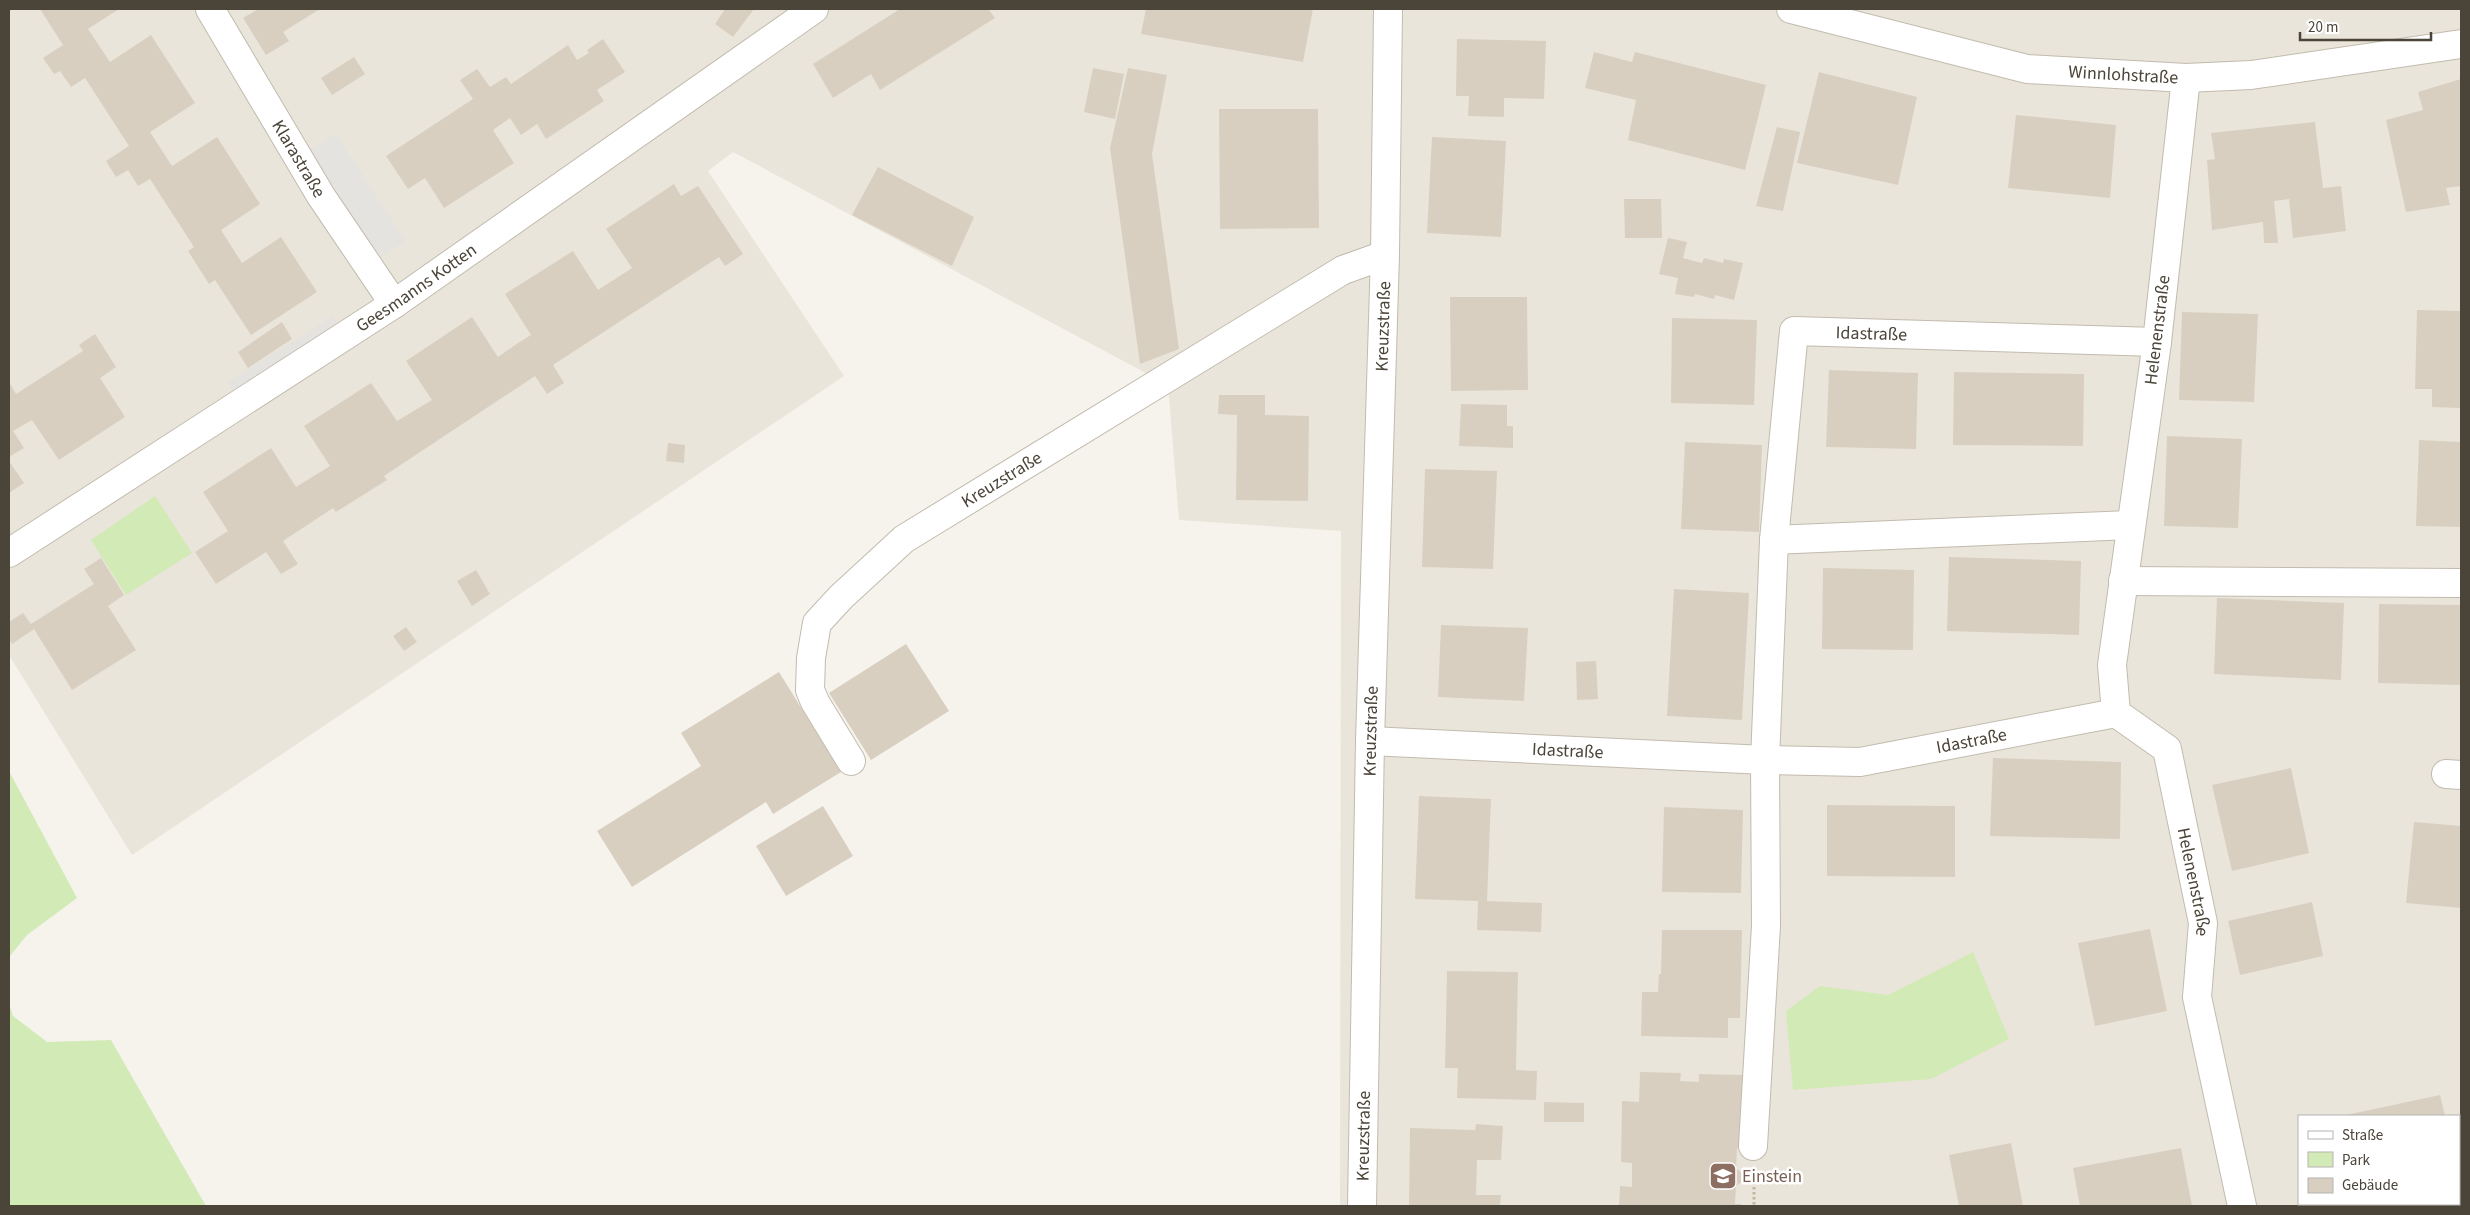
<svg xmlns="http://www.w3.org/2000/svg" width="2470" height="1215" font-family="'Source Sans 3',sans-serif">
<rect width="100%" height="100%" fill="#f6f3ec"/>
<path fill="#eae5da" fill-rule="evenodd" d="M9,9h2452v1197h-1121l1,-675 -162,-11 -11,-135 -435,-233 -25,19 136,205 -712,479 -123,-200zM2299,1116h160v88h-160z"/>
<g fill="#d2eab5">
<polygon points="155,496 192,553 126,595 91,540"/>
<polygon points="9,771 77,898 27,935 9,957"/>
<polygon points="1973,952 2009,1039 1931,1079 1793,1090 1786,1011 1820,986 1888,995"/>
<polygon points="9,1004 13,1016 47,1042 111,1040 206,1206 9,1206"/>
</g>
<g fill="#e5e3e0">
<polygon points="336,134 405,241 371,263 302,154"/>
<polygon points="333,316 340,327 235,396 228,382"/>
</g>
<g fill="#d8cfc1">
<polygon points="40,9 119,9 88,29 110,62 151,35 195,103 150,132 172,166 217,137 260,204 221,230 242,263 281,237 317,292 251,335 215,280 209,284 188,251 194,247 150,179 138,186 128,170 116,177 106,161 129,146 85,78 71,87 60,71 54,74 43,58 63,45"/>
<polygon points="258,9 320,9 283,32 289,41 266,55 243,18"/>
<polygon points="725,9 754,9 733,37 715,24"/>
<polygon points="900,9 988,9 995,18 880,90 871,74 833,98 813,64"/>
<polygon points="1146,9 1313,9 1303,62 1141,34"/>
<polygon points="603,39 625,72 597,90 604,101 546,139 537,124 521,135 510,118 493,130 514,163 444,208 425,178 408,189 386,156 473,99 460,80 477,69 490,87 506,77 511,84 568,45 577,60 589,53 587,50"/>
<polygon points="1457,39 1546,41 1544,99 1504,98 1504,117 1468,116 1469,96 1456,96"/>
<polygon points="1594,52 1632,62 1635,52 1766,85 1745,170 1628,140 1636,100 1585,88"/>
<polygon points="354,57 365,74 332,95 321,78"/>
<polygon points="1093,68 1124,74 1115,119 1084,112"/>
<polygon points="1128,68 1167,75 1152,154 1179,349 1140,364 1110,148"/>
<polygon points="1819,72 1917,97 1898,185 1797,163"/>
<polygon points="2461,79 2461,186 2446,188 2450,205 2406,212 2386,120 2423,110 2418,92"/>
<polygon points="1219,109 1318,109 1319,228 1220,229"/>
<polygon points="2016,115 2116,125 2110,198 2008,188"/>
<polygon points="2315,122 2323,188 2341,186 2346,231 2293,238 2289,199 2274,201 2278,243 2264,243 2263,222 2212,230 2207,160 2215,159 2211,133"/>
<polygon points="1777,127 1800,132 1783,211 1756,206"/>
<polygon points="1432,137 1506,141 1501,237 1427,233"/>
<polygon points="878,167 974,217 952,266 852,215"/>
<polygon points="674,184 681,196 698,186 743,254 725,266 719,257 553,365 564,383 547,394 535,376 384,476 387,480 336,512 333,508 283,541 298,564 281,574 266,552 216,584 195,552 228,531 203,492 271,448 296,487 330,466 304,426 371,383 397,421 432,400 406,361 472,317 498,357 515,345 531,335 505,294 573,251 598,290 632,268 606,229"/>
<polygon points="1624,199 1661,199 1662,238 1625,238"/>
<polygon points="1668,238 1687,242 1683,258 1702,263 1704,258 1723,263 1724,259 1743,263 1734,300 1715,295 1714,299 1695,294 1694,297 1675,294 1678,278 1659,274"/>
<polygon points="1450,297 1527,297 1528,390 1451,391"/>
<polygon points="2417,310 2461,311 2461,408 2432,407 2432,389 2415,389"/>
<polygon points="2182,312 2258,314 2254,402 2179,400"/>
<polygon points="1672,318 1757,320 1754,405 1671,403"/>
<polygon points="282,322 292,339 248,368 238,352"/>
<polygon points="95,334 116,367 100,378 125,417 59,460 32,420 13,431 24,448 9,457 9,382 16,394 83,351 79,345"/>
<polygon points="1829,370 1918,373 1916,449 1826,447"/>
<polygon points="1954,372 2084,374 2083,446 1953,445"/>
<polygon points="1219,395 1265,395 1265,415 1309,416 1308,501 1236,500 1237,415 1218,414"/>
<polygon points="1461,404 1507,405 1507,426 1513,426 1513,448 1459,446"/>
<polygon points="2167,436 2242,439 2238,528 2164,526"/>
<polygon points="2419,440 2461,442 2461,527 2416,526"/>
<polygon points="1685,442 1762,445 1759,532 1681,529"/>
<polygon points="668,443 685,445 684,463 666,461"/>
<polygon points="9,461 24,483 9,493"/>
<polygon points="1425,469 1497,471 1493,569 1422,567"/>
<polygon points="1949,557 2081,561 2079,635 1947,631"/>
<polygon points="101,558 124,595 108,606 136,650 72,690 34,629 12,644 9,639 9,622 23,613 31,624 94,584 84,569"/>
<polygon points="1823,568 1914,570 1913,650 1822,649"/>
<polygon points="476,570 490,594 472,606 457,581"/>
<polygon points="1674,589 1749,593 1742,720 1667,716"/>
<polygon points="2217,598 2344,603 2341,680 2214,674"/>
<polygon points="2379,604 2461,605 2461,685 2378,683"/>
<polygon points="1441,625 1528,628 1524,701 1438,697"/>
<polygon points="406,627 417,642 404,651 393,636"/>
<polygon points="906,644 949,711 871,760 829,693"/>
<polygon points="1596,661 1598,699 1577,700 1576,662"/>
<polygon points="779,672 841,772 773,814 766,802 632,887 597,831 701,766 681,733"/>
<polygon points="1993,758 2121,762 2120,839 1990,836"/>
<polygon points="2291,768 2309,853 2232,871 2212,785"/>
<polygon points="1419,796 1491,799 1487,901 1542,903 1541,932 1477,930 1478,901 1415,899"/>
<polygon points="1827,805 1955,806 1955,877 1827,876"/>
<polygon points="823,806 853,856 786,896 756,846"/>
<polygon points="1664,807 1743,810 1741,893 1662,892"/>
<polygon points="2414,822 2461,826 2461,908 2406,903"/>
<polygon points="2312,902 2323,956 2240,975 2228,921"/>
<polygon points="2150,929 2167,1011 2095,1026 2078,943"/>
<polygon points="1662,930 1742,930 1740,1018 1728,1018 1728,1038 1641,1036 1642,992 1658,992 1659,974 1661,974"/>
<polygon points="1447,971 1518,972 1516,1070 1537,1071 1536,1100 1457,1098 1458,1068 1445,1068"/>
<polygon points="1640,1072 1681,1073 1680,1081 1699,1082 1699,1074 1744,1075 1743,1148 1737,1148 1736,1168 1747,1178 1736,1186 1735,1204 1741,1204 1741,1206 1619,1206 1620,1186 1632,1187 1632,1163 1621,1162 1622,1101 1639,1102"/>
<polygon points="2440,1095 2445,1116 2346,1116 2346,1115"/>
<polygon points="1544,1102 1584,1103 1584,1122 1544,1122"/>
<polygon points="1476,1124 1503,1126 1501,1160 1477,1160 1476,1195 1501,1195 1500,1206 1409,1206 1410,1128 1475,1130"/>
<polygon points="2011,1143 2023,1206 1959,1206 1949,1155"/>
<polygon points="2181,1148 2192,1206 2080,1206 2073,1168"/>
</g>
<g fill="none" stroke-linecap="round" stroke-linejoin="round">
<g stroke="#c2bbae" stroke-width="30">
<g id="street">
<path id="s1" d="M210,9l111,187 73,108"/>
<path id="s2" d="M1791,9l236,60 159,9 65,-3 210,-31"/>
<path id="s3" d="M2186,78l-29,264 -45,323 4,48 51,36 36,174 -6,74 45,209"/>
<polyline points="1774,540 2130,525"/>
<path id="s4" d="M9,553l385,-249 420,-295"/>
<polyline points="2123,581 2461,583"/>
<path id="s5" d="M1370,741l395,19 95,2 256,-49"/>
<path id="s6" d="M851,761l-36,-59 -5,-12 1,-32 6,-35 24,-26 63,-58 439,-269 42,-15"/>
<polyline points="2446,774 2461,775"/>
<path id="s7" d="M1753,1146l13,-220 -1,-166 9,-220 20,-209 363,11"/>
<path id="s8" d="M1362,1206l8,-465 15,-486 3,-246"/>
</g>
</g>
<polyline stroke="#c4b79f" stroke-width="3" stroke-dasharray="2.5 2.5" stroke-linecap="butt" points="1754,1182 1754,1206"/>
<use href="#street" stroke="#fff" stroke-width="28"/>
</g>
<defs>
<g id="school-square" transform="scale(1.4375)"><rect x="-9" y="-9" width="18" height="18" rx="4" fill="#8d6e63" stroke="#fff"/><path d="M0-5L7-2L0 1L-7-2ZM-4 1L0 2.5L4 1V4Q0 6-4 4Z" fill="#fff"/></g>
</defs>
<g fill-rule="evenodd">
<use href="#school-square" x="1723" y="1176"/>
</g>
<g text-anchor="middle" stroke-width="5" stroke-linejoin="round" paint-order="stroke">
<g font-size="18" fill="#4b4439" stroke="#fff">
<text dy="6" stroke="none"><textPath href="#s2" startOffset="340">Winnlohstraße</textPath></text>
<text dy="6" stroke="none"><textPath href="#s1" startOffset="174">Klarastraße</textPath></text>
<text dy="6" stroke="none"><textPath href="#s4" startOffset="486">Geesmanns Kotten</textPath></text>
<text dy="6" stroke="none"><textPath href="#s8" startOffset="880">Kreuzstraße</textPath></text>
<text transform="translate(2157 330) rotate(-83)" y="6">Helenenstraße</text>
<text dy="6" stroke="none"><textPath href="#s7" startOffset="894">Idastraße</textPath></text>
<text dy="6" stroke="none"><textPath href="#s6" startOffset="385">Kreuzstraße</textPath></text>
<text dy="6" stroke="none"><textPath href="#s8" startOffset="475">Kreuzstraße</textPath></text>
<text dy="6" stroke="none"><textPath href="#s5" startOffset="604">Idastraße</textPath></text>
<text dy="6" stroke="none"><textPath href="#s5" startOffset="198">Idastraße</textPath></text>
<text dy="6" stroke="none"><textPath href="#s3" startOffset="838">Helenenstraße</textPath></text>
<text dy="6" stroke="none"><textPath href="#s8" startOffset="70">Kreuzstraße</textPath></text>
</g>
<g font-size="18" fill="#785e54" stroke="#fff" text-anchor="start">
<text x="1742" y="1182">Einstein</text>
</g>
</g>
<rect width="2470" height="1215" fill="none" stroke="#4b4439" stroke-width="20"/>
<rect x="2298" y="1115" width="162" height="90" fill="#ffffff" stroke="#b7b4b0"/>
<rect x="2308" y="1131" width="25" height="8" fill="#ffffff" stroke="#b7b4b0"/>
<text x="2342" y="1140" font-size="15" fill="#4b4439">Straße</text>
<rect x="2308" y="1152" width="25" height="15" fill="#d2eab5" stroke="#b7b4b0"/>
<text x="2342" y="1165" font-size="15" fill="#4b4439">Park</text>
<rect x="2308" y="1178" width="25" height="15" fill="#d8cfc1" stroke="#b7b4b0"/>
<text x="2342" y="1190" font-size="15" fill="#4b4439">Gebäude</text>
<path d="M2300 32v8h131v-8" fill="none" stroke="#4b4439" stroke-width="2.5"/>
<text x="2308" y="32" font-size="15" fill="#4b4439" stroke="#ffffff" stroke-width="4" paint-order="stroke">20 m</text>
</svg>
